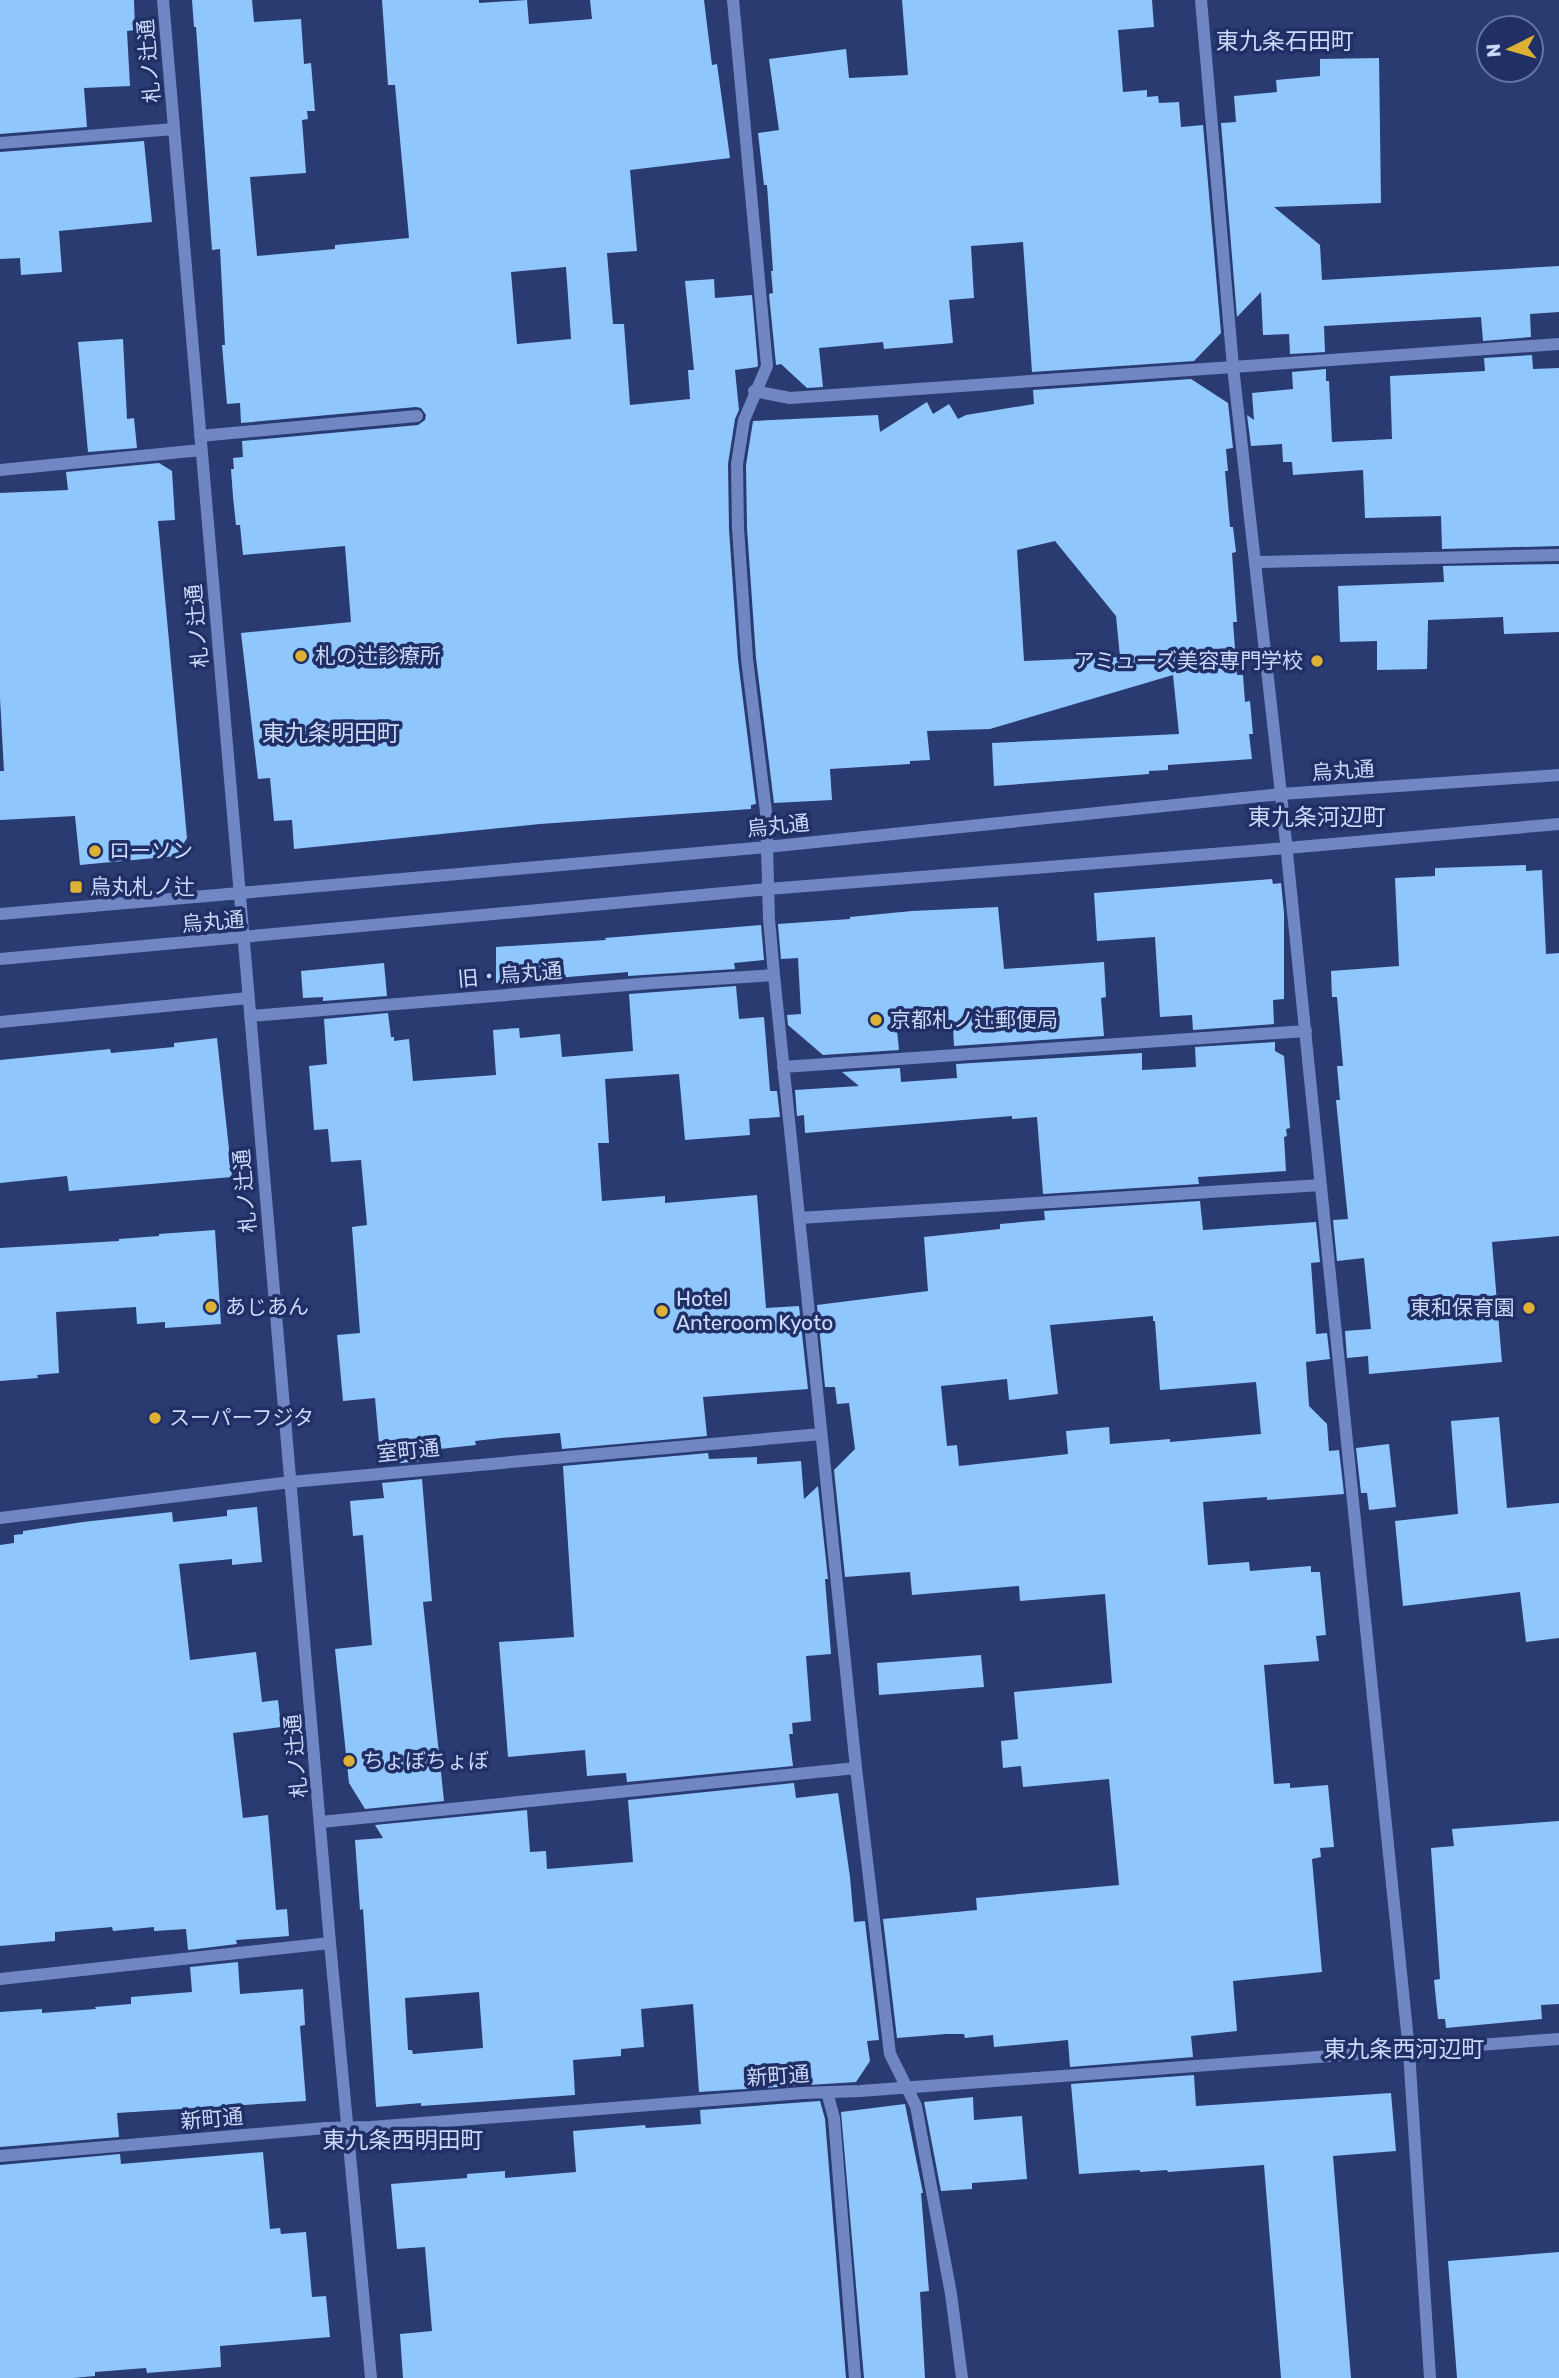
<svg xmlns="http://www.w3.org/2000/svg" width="1559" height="2378" viewBox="0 0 1559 2378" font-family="Rubik,'Noto Sans JP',sans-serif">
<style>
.building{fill:#8fc7fd;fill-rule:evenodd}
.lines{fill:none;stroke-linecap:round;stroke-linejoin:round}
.minor{stroke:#7187c4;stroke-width:12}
.poi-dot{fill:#ddb133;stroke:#203066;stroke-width:2.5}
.labels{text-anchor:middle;stroke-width:7;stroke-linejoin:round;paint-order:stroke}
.street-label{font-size:21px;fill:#cbd9fa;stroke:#203066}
.poi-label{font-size:21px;fill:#cbd9fa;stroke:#203066;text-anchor:start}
.neighbourhood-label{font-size:23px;fill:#cbd9fa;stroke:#203066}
</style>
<rect width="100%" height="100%" fill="#2a3b72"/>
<!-- building -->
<path class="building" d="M0,0h134l1,30 -8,1 3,55 -46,2 3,39 -87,7z
M192,0h60l2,22 47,-3 3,45 7,-1 4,48h-8l1,8 -6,1 4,53 -56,4 7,79 78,-7v-4l74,-7 -14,-153h-7l-6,-85h97v3l48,-3 2,24 63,-5 -2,-19h114l8,65 5,-1 13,94 -100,12 7,81 -30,2 6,71h11l6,81 60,-6 -2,-29h6l-9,-89 29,-2 1,19 37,-3 6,70 -1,2 -22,3 4,40 -4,9 -7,45 1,65 9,131 18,144 -5,1v4l-211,15 -246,25 -2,-29 -18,1 -4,-43 -12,1 -17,-146 110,-11 -6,-76 -102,9 -3,-30h-4l-3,-28 -2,-28h3l-1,-11 10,-1 -1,-16 176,-16 7,-5 1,-5 -5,-7 -5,-1 -175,16 -1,-20 -13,1 -5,-59h3l-5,-96 -8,1 -16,-223h-2zM566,267l5,72 -54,5 -6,-72z
M902,0h250l2,27 -36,3 5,62 24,-2v7l11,-1 1,7 20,-1 2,25 22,-2 18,208 -27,28 -162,11 -9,-130 -52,4 3,52 -25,2 4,43 -69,6 -1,-7 -64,6 4,39 -16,1 -26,-24 -5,1 -7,-71 4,-1 -2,-22h2l-6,-86h-3l-6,-52 21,-3 -10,-71 77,-10 3,29 59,-3z
M1379,58l2,145 -107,4 46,38 2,35 237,-14v46l-29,2 1,23 -48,4 -2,-24 -157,9 1,26 -35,2 -1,-20 -26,1 -2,-43 -24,25 -16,-194 15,-1 -2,-26 43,-4 -1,-12 44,-4v-17z
M144,141l8,81 -93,9 3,41 -41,3 -1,-17 -20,1v-107z
M123,339l4,80 7,-1 3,30 -49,4 -10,-110z
M1532,355l1,14 26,-1v178l-117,3 -1,-33 -76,2 -2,-48 -70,5 -1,-13h-9l-1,-18 -31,2 -4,-31 7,5 -2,-27 41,-4 -1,-17 34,-3v12h3l3,61 60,-3 -2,-63 95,-5 -1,-13z
M1191,379l37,24 5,45 -7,1 2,22h-3l5,56h3l3,25 -4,1 5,69h-4l4,53h6l2,27 5,-1 3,33h-4l3,25 -84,6v5l-19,1v3l-155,12 -2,-43 187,-9 -6,-59 -183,54 -63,2 3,29 -20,1v3l-80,5 2,31 -58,3 -18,-145 -9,-130 -1,-63 7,-44 125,-6 2,17 47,-30 6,12 16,-10 9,15 8,-4 68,-11 -1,-14zM1055,541l61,75 4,41 -96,4 -7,-111z
M159,463l13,8 3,49 -17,1 29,317 -11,18 -96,9 -5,-49 -75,4v-49h4l-4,-73v-205l68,-3 -2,-18z
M1559,564v68l-55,2 -1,-17 -75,3 -1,49 -50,1v-29l-37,1 -2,-56 106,-4 -1,-16z
M1526,865v6l16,-1 4,84 13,-1v283l-67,6 10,120 -133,12 -1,-18 -21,2 -2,-27 26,-2 -7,-71 -27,3 -4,-41 15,-1 -12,-119h4l-3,-34h6l-6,-69h-5l-1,-26 68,-5 -4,-88 40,-2v-8z
M1272,879l1,5 8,-1 3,30v86l-11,1 1,24 -81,6 -1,-15 -32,2 -5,-80 -58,4 -3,-48z
M998,907l6,62 100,-7 2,35 -5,1 3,38 -150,10 -1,-21 -56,5 2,20 -76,5 -35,-30 -1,-10 14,-1 -3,-56 -17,1 -3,-35 72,-5v-2l62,-6z
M761,925l3,35 -30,3 1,6 -107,7v-4l-132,11v-36l110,-7 -1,-2z
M384,963l3,33 -64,5v-4l-20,1 -2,-27z
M736,986l3,33 25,-2 6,74h7l3,26 -31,2 1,16 -65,5 -6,-66 -74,5 4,64h-11l4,58 63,-5v7l92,-8 9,113 33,-2 9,83 -105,8 4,39 -145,13 -2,-16 -59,5 -26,3 1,4 -55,6v10l-40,4 -6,-67 -32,3 -6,-66 23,-2 -8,-106 15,-2 -6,-65 -30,2 -3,-33 -14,1 -5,-64 18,-2 -3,-45 64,-6 3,24h3v4l15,-2 4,42 83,-6 -3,-45 26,-2 1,10 40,-4 2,23 71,-6 -4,-57z
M217,1038l15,139 -163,14 -2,-15 -67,7v-123l110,-11 1,4 63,-6v-4z
M1275,1042v9l9,5 6,72 -4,1 1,7 -3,1 2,34 -88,6 1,7 -156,10 -6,-77 -25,2v-3l-207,17 -1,-18 -7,1 -2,-26 64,-4 -17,-14 58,-4 1,14 56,-4 -1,-14 186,-11v17l54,-3 -1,-20z
M1200,1201l3,29 113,-8 4,40 -9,1 5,71 11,-1 3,26 -24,3 3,44 18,18 2,27 10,-1 5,44 -77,6v-3l-64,5 5,63 41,-3 1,9 61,-5v6h9l6,63 -10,1 3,25 -55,4 10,119 16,-1v5l38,-3 6,62 -14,1 1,9 -9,2 10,113 -89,9 4,50 -46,5 2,21 -123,10 -2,-27 -74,7 -1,-12 -28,3 -1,-4h-18l-49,4 -14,-119 94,-9 -1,-12 143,-13 -10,-106 -86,8 -2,-21 -18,2 -2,-27 17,-2 -4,-47 98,-9 -7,-89 -85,7 -1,-15 -107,9 -2,-23 -65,5 -11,-107 21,-21 -6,-46 -12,1 -2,-17h-10l-8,-82 111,-14 -4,-54 76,-8v-5l45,-4 -1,-9zM1153,1316v5h2l5,69 96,-8 5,52 -91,8v-3l-60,5 -1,-17 -43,4 2,23 -109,12 -2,-21 -10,1 -6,-60 66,-7 2,21 49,-6 -8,-69z
M215,1230l6,94 -56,4v-6l-28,2 -1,-17 -80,5 3,61 -22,2 1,3 -38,3v-133l119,-7v-2l40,-3v-2z
M1499,1417l8,91 52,-5v135l-33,4 -6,-50 -117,14 -8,-85 63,-7 -7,-93z
M1389,1444l7,63 -27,3 -2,-17h-6l-5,-45z
M708,1453l1,6 48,-2v7l44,-3 3,38 14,-13 10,93h-3l6,75 -25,2 5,65 -19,2 1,11h-4l4,32 -166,16 -1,-9 -39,3 -2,-26 -77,7 -9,-115 75,-5 -11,-171z
M422,1479l10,122 -9,1 21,199 -79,8 -16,-26 -14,-134 37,-4 -9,-110 -10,1 -3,-35 34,-3 -2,-15z
M257,1507l5,55 -30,3v-6l-53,5 11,96 66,-8 6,50 16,-2 3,27 -48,6 10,85 25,-3 8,95 11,-1 2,27 -53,4 1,4 -49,6 -2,-21 -32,2v-4l-41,4 -1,-4 -57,5v9l-55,5v-401l14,-2v-8l9,-1v-3l60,-9 89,-10 1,10 54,-6v-6z
M981,1655l3,32 -105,8 -2,-32z
M794,1783l2,15 42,-5 12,84 4,45 11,-1 14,119 -12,1 3,20 -14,21 -157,10 -6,-88 -52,5 3,38 -23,2v7l-48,4 2,35 -154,11v-3l-45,4 -13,-198 -3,1 -5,-70 28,-2 -8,-13 152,-15 3,42 16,-1 1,18 86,-7 -5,-62zM479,1992l4,56 -70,6 -1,-4h-4l-3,-52z
M1559,1821v183l-18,1 1,14 -96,9 -1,-9h-7l-4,-39 6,-1 -9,-131 23,-2 -2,-17z
M238,1962l2,32 63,-5 2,36 -5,1 6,75 -189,12 2,24 -119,10v-135l42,-3v4l54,-4 -1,-2 36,-3v-7l61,-5 -2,-25z
M1194,2075l2,31 195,-13 5,58 -63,5 18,222h-70l-17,-213 -96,7 -1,-2 -27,2v-2l-61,4 -8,-90z
M973,2097l1,23 48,-4 5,63 -55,4v6l-31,2 -17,-89z
M820,2101l5,18 21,259h-443l-3,-44 32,-3 -7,-84 -28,2 -6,-65 76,-6v-4l38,-3v7l71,-6 -3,-41 72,-6 1,3 55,-4 -1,-14z
M905,2104l18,89h-2l8,98 -9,1 5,86h-61l-23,-266z
M263,2152l7,77 10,-1 1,6 25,-2 6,65 14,-1 4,41 -110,9 1,21 -74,6 -1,-5 -51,4v4l-22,2h-73v-213l120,-11 1,10z
M1559,2252v126h-102l-9,-117z"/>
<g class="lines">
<!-- minor -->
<path class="minor" d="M163,0l167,1943 41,435
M733,0l34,366 -23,54 -7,44 1,64 9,131 19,153 3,107 5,56 82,793 34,286 26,52 35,188 11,84
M1201,0l32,367 48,427 128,1257 21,327
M0,143l174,-14
M754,391l36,7 769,-54
M200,436l217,-20
M0,470l201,-20
M1256,562l303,-7
M0,914l767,-67 514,-53 278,-19
M0,959l768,-70 519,-41 272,-24
M250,1016l402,-33 122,-8
M0,1022l248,-24
M783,1067l523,-36
M799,1218l522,-33
M0,1518l291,-36 530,-48
M321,1822l535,-54
M0,1979l330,-36
M827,2092l7,26 21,260
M0,2156l326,-28 45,-1 431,-34 58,-2 699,-52"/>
</g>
<!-- markers -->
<g class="poi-dot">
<circle cx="301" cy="656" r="7"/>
<circle cx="1317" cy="661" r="7"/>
<circle cx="95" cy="851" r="7"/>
<rect x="69" y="880" width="14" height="14" rx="3.5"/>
<circle cx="876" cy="1020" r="7"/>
<circle cx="211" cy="1307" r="7"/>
<circle cx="1529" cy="1308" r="7"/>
<circle cx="662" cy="1311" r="7"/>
<circle cx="155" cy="1418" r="7"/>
<circle cx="349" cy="1761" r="7"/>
</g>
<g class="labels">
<!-- street labels -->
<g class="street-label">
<text transform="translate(149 61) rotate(-95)" y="7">札ノ辻通</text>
<text transform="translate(197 626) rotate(-95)" y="7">札ノ辻通</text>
<text transform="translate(1343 771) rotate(-4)" y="7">烏丸通</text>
<text transform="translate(778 826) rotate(-6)" y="7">烏丸通</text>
<text transform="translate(213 922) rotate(-5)" y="7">烏丸通</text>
<text transform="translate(510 975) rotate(-5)" y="7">旧・烏丸通</text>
<text transform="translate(245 1191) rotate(-95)" y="7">札ノ辻通</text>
<text transform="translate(408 1451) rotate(-6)" y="7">室町通</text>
<text transform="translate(296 1756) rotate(-95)" y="7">札ノ辻通</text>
<text transform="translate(778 2076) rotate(-4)" y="7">新町通</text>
<text transform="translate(212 2119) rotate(-5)" y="7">新町通</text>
</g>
<!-- poi labels -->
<g class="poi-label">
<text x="315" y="663">札の辻診療所</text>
<text x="1303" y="668" text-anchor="end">アミューズ美容専門学校</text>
<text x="109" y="858">ローソン</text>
<text x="90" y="894">烏丸札ノ辻</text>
<text x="890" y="1027">京都札ノ辻郵便局</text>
<text x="676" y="1306">Hotel<tspan x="676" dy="24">Anteroom Kyoto</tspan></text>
<text x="225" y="1314">あじあん</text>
<text x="1515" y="1315" text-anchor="end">東和保育園</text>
<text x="169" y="1425">スーパーフジタ</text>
<text x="363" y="1768">ちょぼちょぼ</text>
</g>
<!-- neighbourhood labels -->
<g class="neighbourhood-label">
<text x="1285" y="49">東九条石田町</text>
<text x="331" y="741">東九条明田町</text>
<text x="1317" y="825">東九条河辺町</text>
<text x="1404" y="2057">東九条西河辺町</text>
<text x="403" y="2148">東九条西明田町</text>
</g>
</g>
<!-- north arrow -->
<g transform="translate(1510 49) rotate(265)"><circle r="33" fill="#203066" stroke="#6474a1" stroke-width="2"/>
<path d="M0-5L12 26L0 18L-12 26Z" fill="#ddb133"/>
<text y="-10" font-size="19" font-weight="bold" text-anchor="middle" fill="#cbd9fa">N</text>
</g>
</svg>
